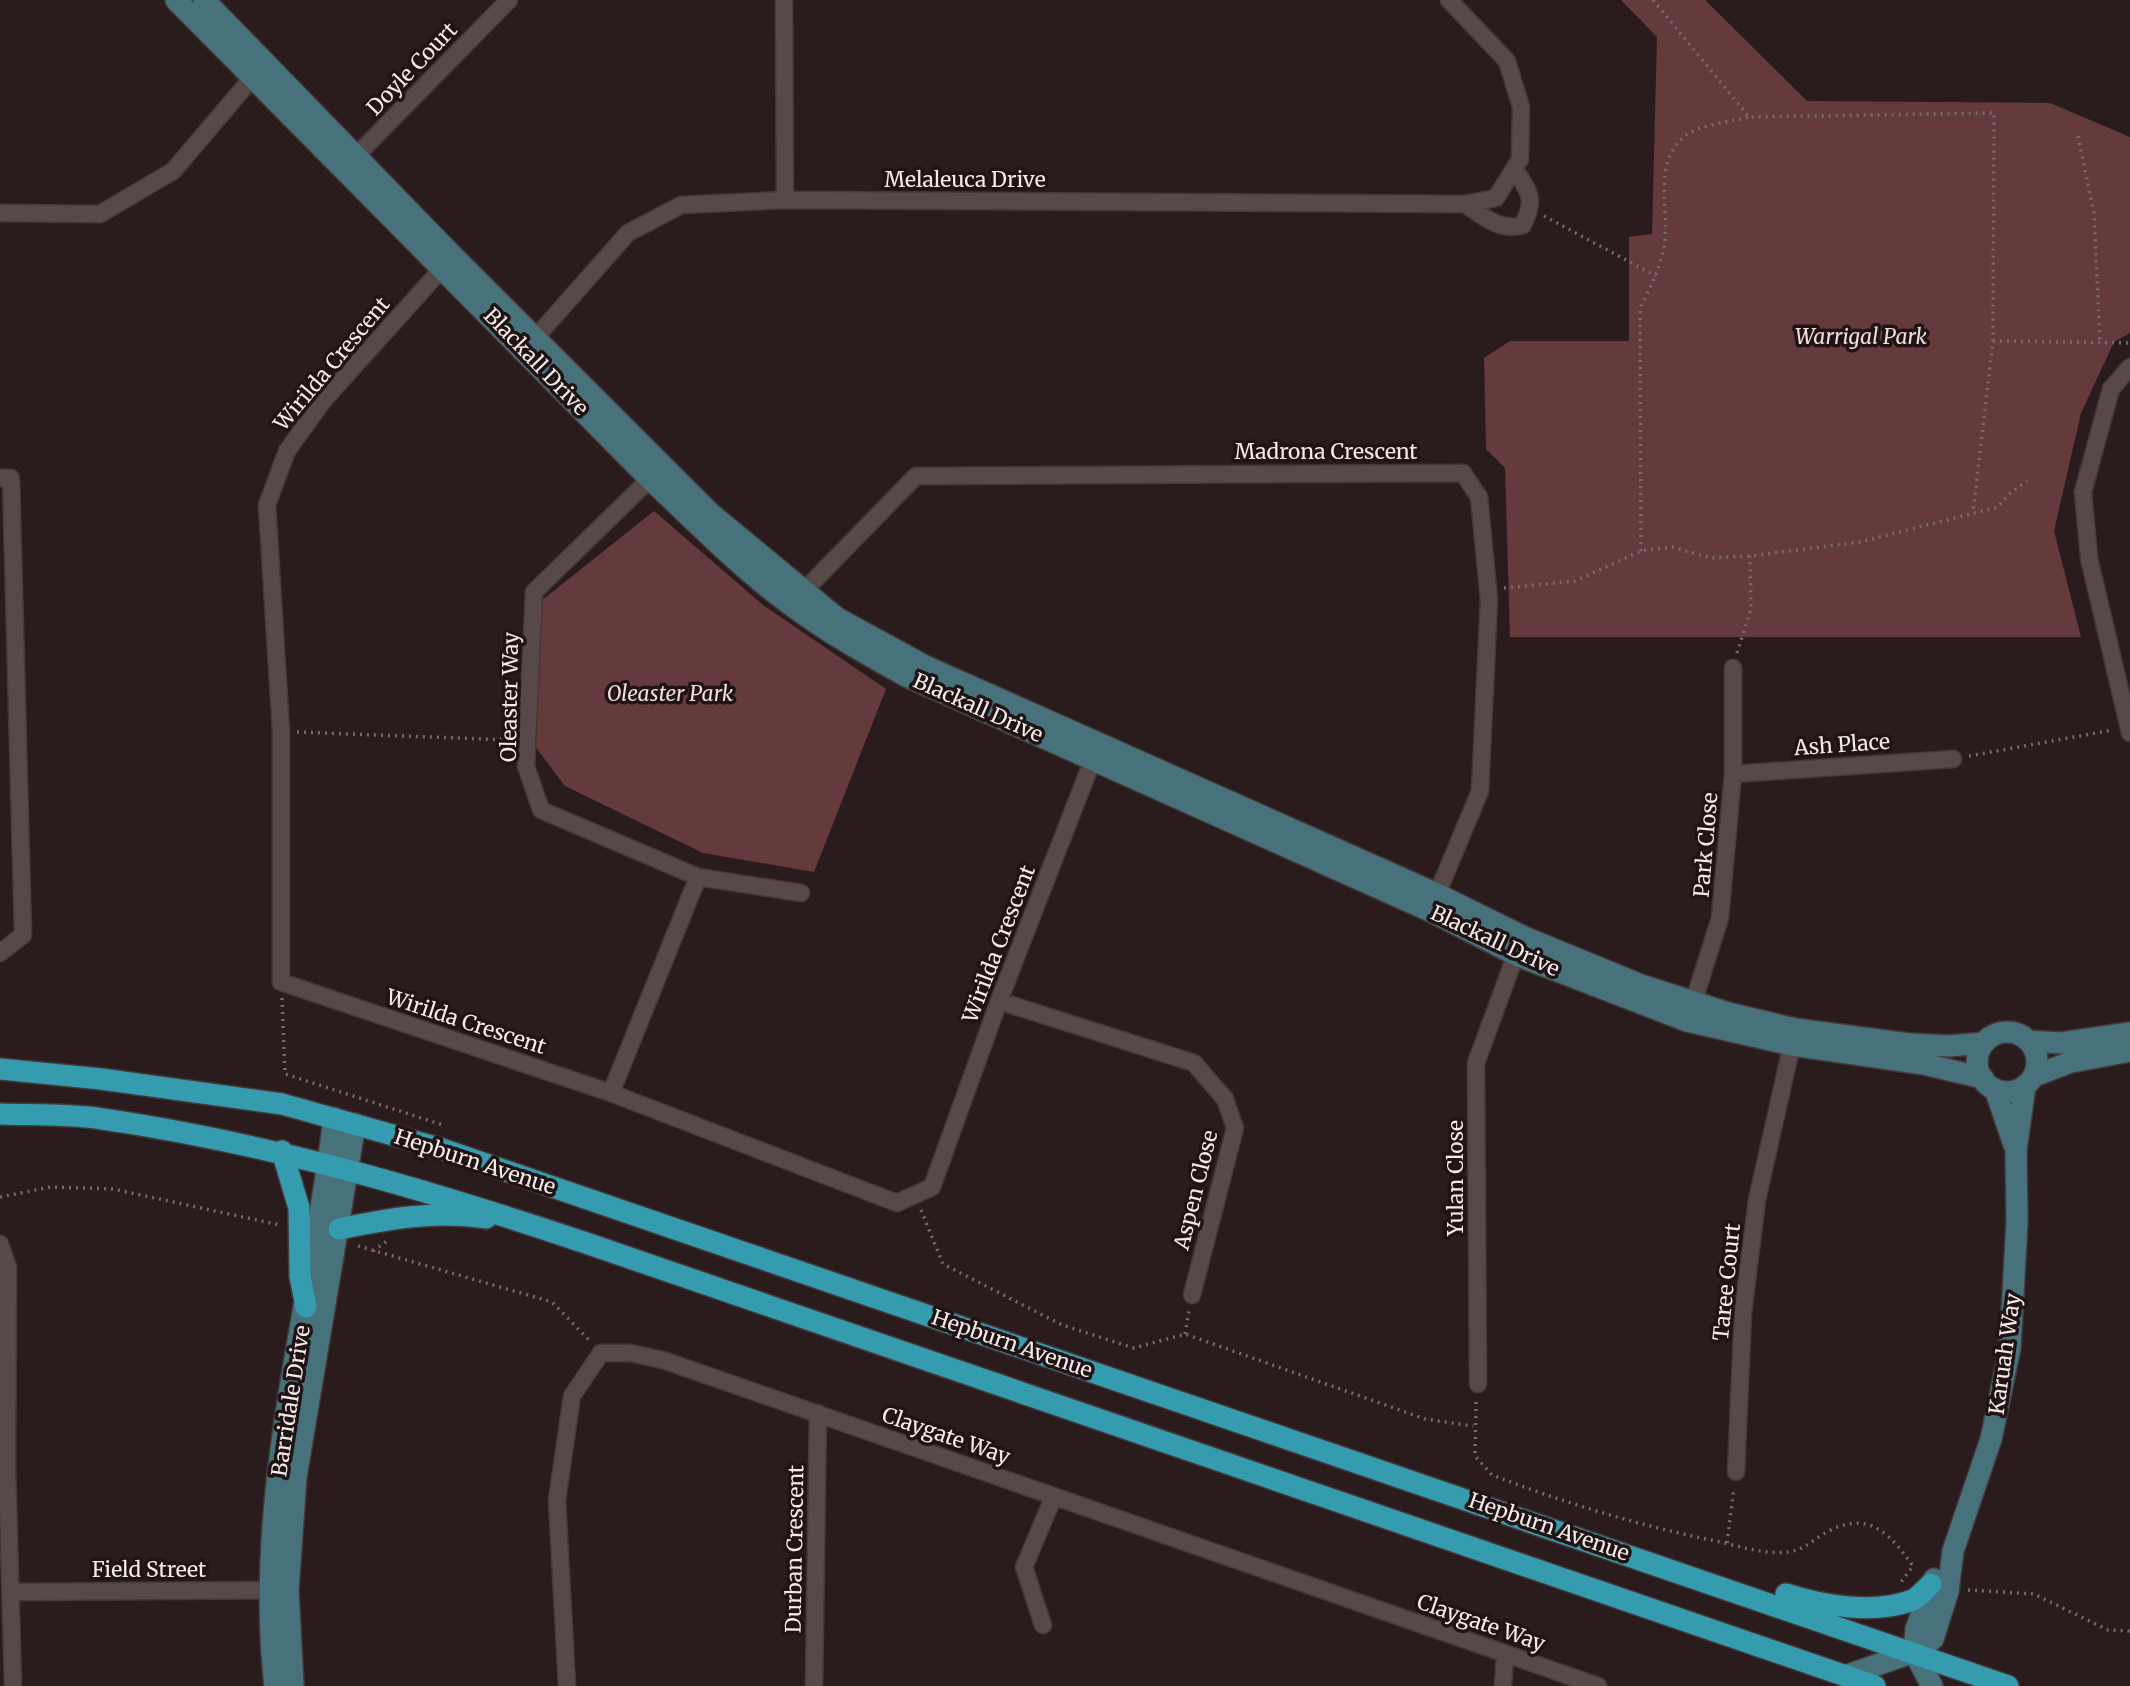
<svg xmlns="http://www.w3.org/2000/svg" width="2130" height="1686" viewBox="0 0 2130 1686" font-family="Merriweather,serif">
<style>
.green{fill:#653a3c}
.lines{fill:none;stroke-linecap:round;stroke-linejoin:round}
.street-casing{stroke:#443939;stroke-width:19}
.secondary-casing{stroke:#443939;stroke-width:24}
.primary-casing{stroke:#443939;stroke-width:24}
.path{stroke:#76696a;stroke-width:3.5;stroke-dasharray:2 5;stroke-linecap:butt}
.street{stroke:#584949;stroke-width:16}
.secondary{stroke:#47727c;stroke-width:21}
.primary{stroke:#359cb0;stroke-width:21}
.labels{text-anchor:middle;stroke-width:7;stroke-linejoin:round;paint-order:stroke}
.street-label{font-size:21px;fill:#f5ebeb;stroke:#201314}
.park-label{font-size:21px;font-style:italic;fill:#f3dcdd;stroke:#201314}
</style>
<rect width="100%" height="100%" fill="#2a1c1d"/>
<!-- green -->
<path class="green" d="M1621,0h84l102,101 243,2 80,34v196l-16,9 -33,71 -27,118 27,106h-571l-5,-169 -19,-19 -2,-91 26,-17h119v-104l23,-3 5,-197z
M654,511l109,94 123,84 -72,183 -111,-19 -138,-67 -31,-41 7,-144z"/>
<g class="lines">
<defs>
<path id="street" d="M784,0l1,200
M349,163l160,-163
M1465,204c18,12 35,28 58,21 12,-26 8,-30 -7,-54
M0,213l100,1 73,-43 85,-100
M448,262l-125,139 -36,50 -20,54 14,226v251l330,111 286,110 35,-16 67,-186 98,-252
M528,346l100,-113 53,-28 104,-5 680,4 31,-6 24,-39 1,-52 -14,-46 -58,-61
M2130,367l-19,22 -28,103 6,66 41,175
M656,473l-122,119 -8,174 15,44 157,67 103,16
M0,478h11l12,457 -23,18
M797,598l119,-122 547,-3 16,24 10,102 -9,192 -47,113
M1733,774l220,-15
M999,1001l195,62 31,36 10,29 -43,167
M1691,1010l29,-92 13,-144v-106
M611,1093l87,-216
M0,1244l8,23 -1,200 6,219
M1478,1384l-2,-321 43,-117
M1736,1472l7,-160 14,-112 37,-165
M11,1592l270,-2
M1043,1625l-19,-58 30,-71
M567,1686l-10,-186 15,-104 29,-43h29l33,7 935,326
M814,1686l4,-273
M1503,1686l2,-32"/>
<path id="secondary" d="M176,0l474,479c46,43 90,89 141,126 36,27 75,49 115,71l524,235 86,44 171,66 105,24 132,19 59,14
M204,0l249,256 257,257 127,105 88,48 512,228 87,43 117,48 87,28 67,16 114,15 40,2 35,-3
M1977 1062a30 30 0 1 1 60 0a30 30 0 1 1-60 0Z
M2029,1041l32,2 69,-10
M2034,1076l37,-14 59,-11
M1995,1089l19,56
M1845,1676l69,-24 19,-13 15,-48 5,-40 38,-112 19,-91 7,-126 -1,-72 9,-64
M275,1686c-22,-189 37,-381 59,-568
M293,1686l-5,-96 8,-113 59,-353
M1932,1686l-18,-34 2,-23 18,-50"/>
<path id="primary" d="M0,1069l101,10 181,25 157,44 1569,538
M0,1114c32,1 65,0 96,4 173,25 326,70 490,125l1289,443
M282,1151l17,57 1,68 6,31
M339,1229c48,-10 97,-19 147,-11
M1786,1594c36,12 88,20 124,7 8,-2 15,-12 21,-17"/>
</defs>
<!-- street casing -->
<use href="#street" class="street-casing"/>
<!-- secondary casing -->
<use href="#secondary" class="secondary-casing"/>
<!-- primary casing -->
<use href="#primary" class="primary-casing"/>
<!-- path -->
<path class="path" d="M1653,0l96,117 245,-4 -1,228 -20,172
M2078,136l16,77 6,131
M1544,216l112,60
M1993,341l137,2
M1641,551l-1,-243c10,-20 20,-39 24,-61 7,-38 -14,-83 22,-112 11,-9 47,-14 63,-18
M1504,588l71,-7 66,-30 31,-4 39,11 39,-2 110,-14 138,-35 11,-13 18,-13
M1737,653l14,-44 -1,-53
M297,732l213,8
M1969,756l144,-26
M282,998l3,76 158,51 -1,3
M0,1197l51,-10 62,2 167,36
M921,1210l22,54 119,61 72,23 51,-14 240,85 48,7
M358,1246l194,56 37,38
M373,1251l14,-10
M1185,1334l4,-23
M1476,1402l-1,54 17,19c70,27 145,50 219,65 19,4 38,10 57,12 36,3 36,-8 63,-22 40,-20 61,7 82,36l-12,16
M1727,1543l7,-55
M1968,1590l66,4 74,36 22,1"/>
<!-- street -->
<use href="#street" class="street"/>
<!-- secondary -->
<use href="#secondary" class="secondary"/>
<!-- primary -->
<use href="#primary" class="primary"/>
</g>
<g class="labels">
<!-- street labels -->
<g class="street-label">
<text transform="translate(412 69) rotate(-46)" y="7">Doyle Court</text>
<text x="965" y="187">Melaleuca Drive</text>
<text transform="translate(536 362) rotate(46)" y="7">Blackall Drive</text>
<text transform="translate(332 364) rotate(-50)" y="7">Wirilda Crescent</text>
<text x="1326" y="459">Madrona Crescent</text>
<text transform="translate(510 697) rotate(-89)" y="7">Oleaster Way</text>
<text transform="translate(978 708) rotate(24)" y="7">Blackall Drive</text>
<text transform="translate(1842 745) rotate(-4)" y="7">Ash Place</text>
<text transform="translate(1706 845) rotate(-85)" y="7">Park Close</text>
<text transform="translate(1495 941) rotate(25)" y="7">Blackall Drive</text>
<text transform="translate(999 944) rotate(-69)" y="7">Wirilda Crescent</text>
<text transform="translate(466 1022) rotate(18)" y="7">Wirilda Crescent</text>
<text transform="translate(475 1162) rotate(18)" y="7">Hepburn Avenue</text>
<text transform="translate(1456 1178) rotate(-90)" y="7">Yulan Close</text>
<text transform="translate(1196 1190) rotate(-76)" y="7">Aspen Close</text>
<text transform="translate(1727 1282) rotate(-84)" y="7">Taree Court</text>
<text transform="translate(1012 1344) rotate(19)" y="7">Hepburn Avenue</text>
<text transform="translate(2005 1354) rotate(-82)" y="7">Karuah Way</text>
<text transform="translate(291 1401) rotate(-81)" y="7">Barridale Drive</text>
<text transform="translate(946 1436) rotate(19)" y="7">Claygate Way</text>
<text transform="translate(1549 1527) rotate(19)" y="7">Hepburn Avenue</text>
<text transform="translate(795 1549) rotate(-89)" y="7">Durban Crescent</text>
<text x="149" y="1577">Field Street</text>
<text transform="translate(1481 1623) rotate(19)" y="7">Claygate Way</text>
</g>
<!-- park labels -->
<g class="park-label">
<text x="1861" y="344">Warrigal Park</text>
<text x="670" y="701">Oleaster Park</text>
</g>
</g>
</svg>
